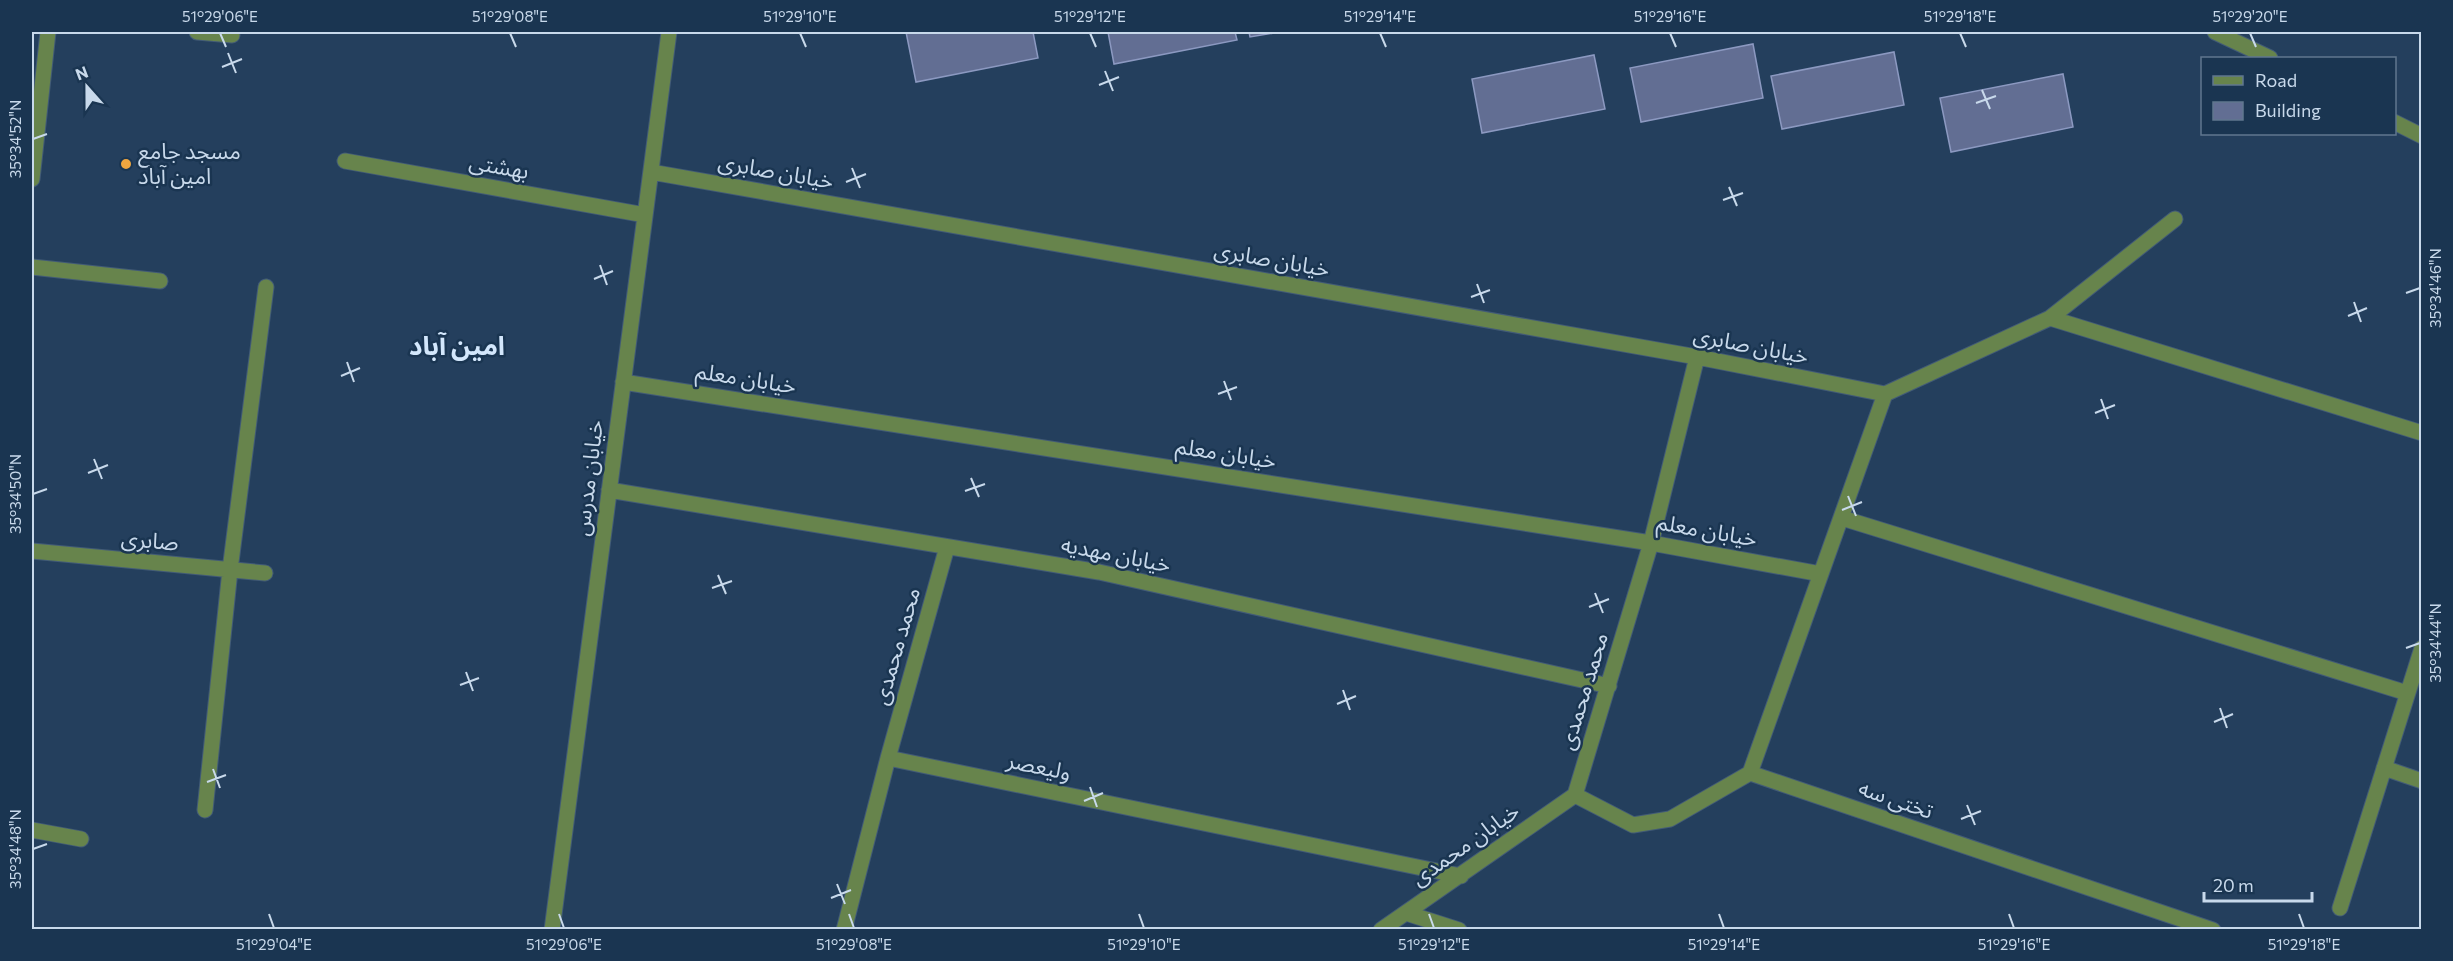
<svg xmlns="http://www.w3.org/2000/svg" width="2453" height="961" viewBox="0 0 2453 961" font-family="Commissioner,'Noto Sans Arabic',sans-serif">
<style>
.building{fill:#626e93;stroke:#8c99c1;stroke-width:1.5}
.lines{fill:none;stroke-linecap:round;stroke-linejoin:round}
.minor-casing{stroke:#425b77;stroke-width:17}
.minor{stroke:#67844c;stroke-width:15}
.ticks{fill:none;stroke:#c8d9eb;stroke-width:2}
.poi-dot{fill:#f0a63f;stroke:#1a3551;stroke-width:2}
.labels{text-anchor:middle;stroke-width:5;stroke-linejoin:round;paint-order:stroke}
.poi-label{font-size:22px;fill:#c8d9eb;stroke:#1a3551;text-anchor:start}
.street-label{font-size:22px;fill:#c8d9eb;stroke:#1a3551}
.quarter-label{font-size:26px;font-weight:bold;fill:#d3e7fc;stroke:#1a3551}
.neatline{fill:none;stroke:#c8d9eb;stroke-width:2}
.ticks-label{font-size:15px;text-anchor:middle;fill:#c8d9eb}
</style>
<rect width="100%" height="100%" fill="#243f5d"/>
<!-- building -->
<path class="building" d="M906,32h127l5,26 -122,24z
M1108,32h127l2,8 -123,24z
M1249,32h31l-30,5z
M1753,44l10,54 -122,24 -11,-54z
M1894,52l10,53 -122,24 -11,-53z
M1594,55l11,54 -123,24 -10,-54z
M2063,74l10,53 -122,25 -11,-54z"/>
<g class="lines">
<defs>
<path id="minor" d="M197,32l35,3
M2215,32l55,26
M2394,122l28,14
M345,161l300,54
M651,172l1046,185 188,37
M32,179l16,-147
M32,267l128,14
M2050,318l372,115
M623,382l1028,161 170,31
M609,490l490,82 510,114
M1842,518l565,175
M32,551l233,22
M888,758l59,-211
M2384,768l38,13
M1750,773l135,-379 165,-76 125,-99
M1575,795l58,30 37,-6 80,-46 463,157
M1575,795l76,-252 46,-186
M205,810l25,-240 36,-283
M32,830l49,9
M2340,908l82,-260
M1406,913l53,17
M552,930l117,-898
M844,930l44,-172 573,118
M1381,930l194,-135"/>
</defs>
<!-- minor casing -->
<use href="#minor" class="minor-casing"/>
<!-- minor -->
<use href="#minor" class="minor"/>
</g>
<!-- ticks -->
<path class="ticks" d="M220,33l6,14M510,33l6,14M800,33l6,14M1090,33l6,14M1380,33l6,14M1670,33l6,14M1960,33l6,14M2250,33l6,14M228,53l8,20M222,67l20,-8M1105,71l8,20M1099,85l20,-8M1982,90l8,19M1976,103l20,-7M33,139l14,-5M852,168l8,20M846,182l20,-8M1729,187l8,19M1723,200l20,-7M600,265l7,20M594,279l19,-8M1477,284l7,19M2406,293l14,-5M1471,297l19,-7M2354,302l7,20M2348,316l19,-8M347,362l7,20M341,376l19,-8M1224,381l7,19M1218,394l19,-7M2101,399l7,20M2095,413l20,-8M94,459l8,20M88,473l20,-8M971,478l8,19M965,491l20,-7M33,494l14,-5M1848,496l8,20M1842,510l20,-8M718,575l8,19M712,588l20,-7M1595,593l8,20M1589,607l20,-8M2406,648l14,-5M466,672l7,19M460,685l19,-7M1343,690l7,20M1337,704l19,-8M2220,708l7,20M2214,722l19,-8M213,769l7,19M207,782l19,-7M1090,787l7,20M1084,801l19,-8M1967,805l8,20M1961,819l20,-8M33,849l14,-5M837,884l8,20M831,898l20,-8M269,914l5,14M559,914l5,14M849,914l5,14M1139,914l5,14M1429,914l5,14M1719,914l5,14M2009,914l5,14M2299,914l5,14"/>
<!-- markers -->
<circle class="poi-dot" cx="126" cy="164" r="6"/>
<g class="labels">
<!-- poi labels -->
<g class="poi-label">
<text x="138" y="159">مسجد جامع<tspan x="138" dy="25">امین آباد</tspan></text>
</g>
<!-- street labels -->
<g class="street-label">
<text transform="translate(499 166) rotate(10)" y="8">بهشتی</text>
<text transform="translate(776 171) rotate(10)" y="8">خیابان صابری</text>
<text transform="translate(1272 259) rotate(10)" y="8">خیابان صابری</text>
<text transform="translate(1751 345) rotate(11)" y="8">خیابان صابری</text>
<text transform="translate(746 378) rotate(9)" y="8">خیابان معلم</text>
<text transform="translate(1226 453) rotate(9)" y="8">خیابان معلم</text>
<text transform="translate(588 478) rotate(-83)" y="8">خیابان مدرس</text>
<text transform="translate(1707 530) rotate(10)" y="8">خیابان معلم</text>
<text transform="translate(150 540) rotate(5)" y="8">صابری</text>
<text transform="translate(1116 554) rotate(11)" y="8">خیابان مهدیه</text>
<text transform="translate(896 646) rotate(-74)" y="8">محمد محمدی</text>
<text transform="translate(1583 691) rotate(-73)" y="8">محمد محمدی</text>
<text transform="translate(1039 766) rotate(12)" y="8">ولیعصر</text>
<text transform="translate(1896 799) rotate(19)" y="8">تختی سه</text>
<text transform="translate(1465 844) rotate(-35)" y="8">خیابان محمدی</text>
</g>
<!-- quarter labels -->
<g class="quarter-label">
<text x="457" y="355">امین آباد</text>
</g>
</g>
<!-- border -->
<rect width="2453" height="961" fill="none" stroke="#1a3551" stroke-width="66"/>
<!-- legend -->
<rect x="2201" y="57" width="195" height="78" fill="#1a3551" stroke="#60778f" stroke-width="1.5"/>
<rect x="2213" y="76" width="30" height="9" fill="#67844c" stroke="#60778f" stroke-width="1.5"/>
<text x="2255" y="87" font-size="18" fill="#c8d9eb">Road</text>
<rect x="2213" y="102" width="30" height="18" fill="#626e93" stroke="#60778f" stroke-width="1.5"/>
<text x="2255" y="117" font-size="18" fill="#c8d9eb">Building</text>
<!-- north arrow -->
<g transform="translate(87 87) rotate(339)" stroke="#1a3551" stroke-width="4.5" paint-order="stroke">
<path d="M0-4.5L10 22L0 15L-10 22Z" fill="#c8d9eb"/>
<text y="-9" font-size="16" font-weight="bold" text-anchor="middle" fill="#c8d9eb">N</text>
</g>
<!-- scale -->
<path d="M2204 892v9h108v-9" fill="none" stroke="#c8d9eb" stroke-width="3"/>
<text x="2213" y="892" font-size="18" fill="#c8d9eb" stroke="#1a3551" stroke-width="4.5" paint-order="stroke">20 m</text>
<rect x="33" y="33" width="2387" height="895" class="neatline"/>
<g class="ticks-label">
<text x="220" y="22">51°29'06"E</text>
<text x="510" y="22">51°29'08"E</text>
<text x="800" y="22">51°29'10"E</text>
<text x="1090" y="22">51°29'12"E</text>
<text x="1380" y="22">51°29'14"E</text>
<text x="1670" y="22">51°29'16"E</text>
<text x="1960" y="22">51°29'18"E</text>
<text x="2250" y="22">51°29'20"E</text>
<text transform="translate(16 139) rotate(-90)" y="5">35°34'52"N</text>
<text transform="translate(2436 288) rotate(-90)" y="5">35°34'46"N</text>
<text transform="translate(16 494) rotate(-90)" y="5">35°34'50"N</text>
<text transform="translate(2436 643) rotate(-90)" y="5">35°34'44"N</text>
<text transform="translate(16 849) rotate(-90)" y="5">35°34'48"N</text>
<text x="274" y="950">51°29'04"E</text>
<text x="564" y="950">51°29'06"E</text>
<text x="854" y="950">51°29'08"E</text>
<text x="1144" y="950">51°29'10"E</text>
<text x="1434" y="950">51°29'12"E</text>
<text x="1724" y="950">51°29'14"E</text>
<text x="2014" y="950">51°29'16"E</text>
<text x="2304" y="950">51°29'18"E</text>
</g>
</svg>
